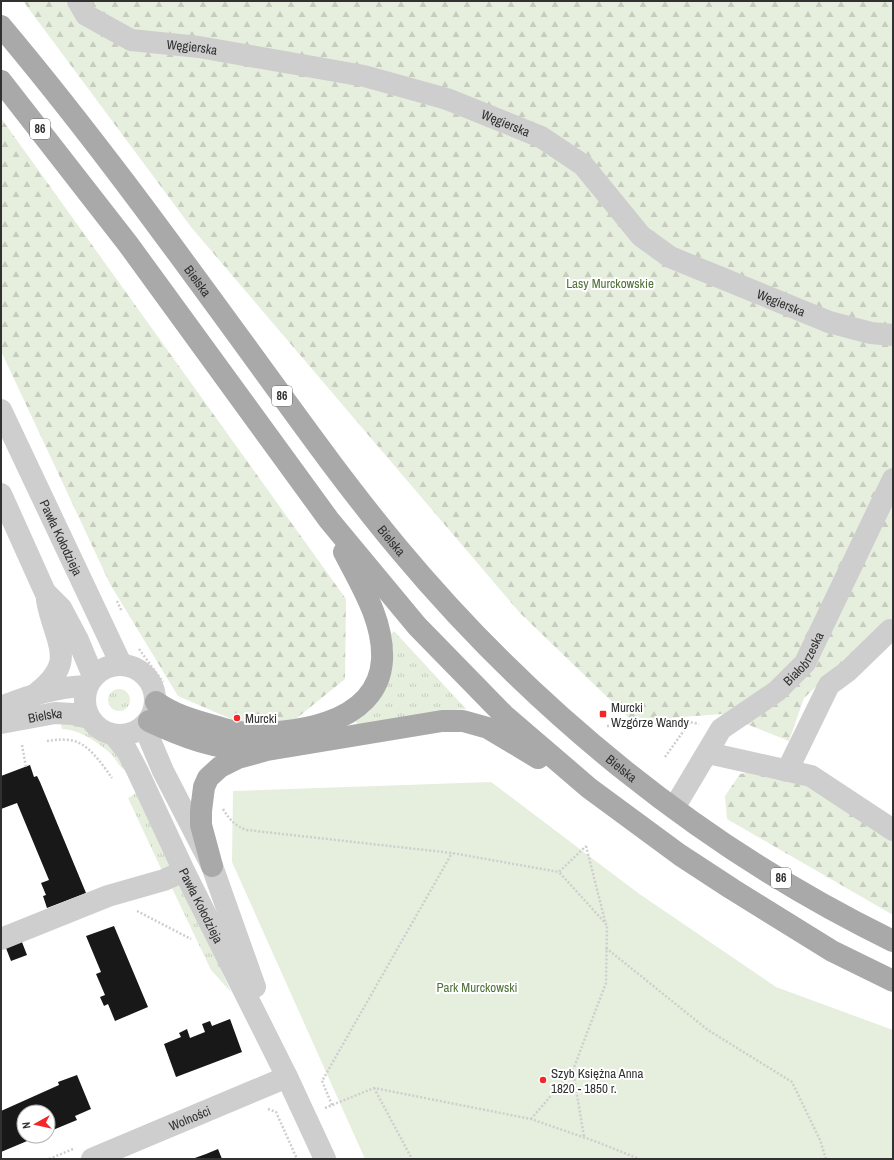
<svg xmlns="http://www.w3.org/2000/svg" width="894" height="1160" viewBox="0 0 894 1160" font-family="'Archivo Narrow',sans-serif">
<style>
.grass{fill:url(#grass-tufts)}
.forest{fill:url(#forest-firs)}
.park{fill:#e6efde}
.building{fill:#181818}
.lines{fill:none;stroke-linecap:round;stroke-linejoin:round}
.path{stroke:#cecece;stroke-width:2.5;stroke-dasharray:2 2;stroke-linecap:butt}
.minor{stroke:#cecece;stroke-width:22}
.major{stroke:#a9a9a9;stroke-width:22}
.poi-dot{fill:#f62528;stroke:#fff;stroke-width:1.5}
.labels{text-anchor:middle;stroke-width:4;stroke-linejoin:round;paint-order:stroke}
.shield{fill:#fff;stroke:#6f6f6f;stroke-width:1}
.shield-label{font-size:12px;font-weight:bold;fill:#313131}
.street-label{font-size:13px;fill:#313131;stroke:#fff}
.park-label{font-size:13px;fill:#507239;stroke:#fff}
.poi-label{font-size:13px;fill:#313131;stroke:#fff;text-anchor:start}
</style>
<defs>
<pattern id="grass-tufts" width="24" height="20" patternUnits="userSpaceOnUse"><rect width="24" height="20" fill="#e6efde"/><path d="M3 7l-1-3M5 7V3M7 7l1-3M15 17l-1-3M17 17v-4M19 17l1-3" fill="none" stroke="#c6cdbf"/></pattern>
<pattern id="forest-firs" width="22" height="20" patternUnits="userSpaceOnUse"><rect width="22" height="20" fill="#e6efde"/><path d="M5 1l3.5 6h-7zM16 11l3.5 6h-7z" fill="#c6cdbf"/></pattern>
</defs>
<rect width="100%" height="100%" fill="#fff"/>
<!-- grass -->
<path class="grass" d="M394,631l72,78 -24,2 -84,16 -3,-8c35,-24 38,-44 36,-85z
M108 700a11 11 0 1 1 22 0a11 11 0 1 1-22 0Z
M60,719l19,5 14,12 25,14 7,20c-6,-3 -8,-9 -12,-14 -12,-12 -34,-27 -51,-27z
M141,790l34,75 -11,10 -36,-77z
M170,884h13l48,108 -20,-22z"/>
<!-- forest -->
<path class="forest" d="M23,1h870v622h-8l-81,75 -15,43 -68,-27 -89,7 -112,-108 -329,-386z
M1,118l345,481 -1,80 -53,43h-54l-60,-26 -68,-112 -109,-233z
M752,772l48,9 36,21 57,39v74l-166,-96 -2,-23 15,-22z"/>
<!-- park -->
<path class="park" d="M491,782l147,111 138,94 117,43v129h-528l-133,-297 1,-71z"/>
<!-- building -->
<path class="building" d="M30,765l4,12 3,-1 3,6 46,111 -39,15 -4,-12 3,-1 -5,-12 8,-3 -32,-77 -16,6v-33z
M114,926l34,81 -33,14 -7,-17 -4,2 -4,-9 5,-2 -9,-21 5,-2 -15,-36z
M20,937l7,18 -16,6 -7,-18z
M230,1019l12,33 -66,25 -12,-33 17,-7 -2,-4 8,-4 3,9 15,-6 -3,-8 8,-3 2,5z
M77,1075l14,34 -16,7 2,4 -29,12v-20h-24v24h15l-38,16v-41l58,-26 -1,-3z
M218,1149l4,10h-30l14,-5z"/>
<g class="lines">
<!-- path -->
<path class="path" d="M117,601l5,11
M139,649l24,33
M607,726l83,-4 9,2
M47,741c7,-1 14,-2 22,-1 18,1 33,24 43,38
M22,745l4,22
M665,757l25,-35
M223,809c6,10 12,17 24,21l205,23 107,19 27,-26
M586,846l20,79
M137,911l54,28
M606,948l102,82 84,52 28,58 6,19
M573,1071l11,66
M374,1088l38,71
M332,1105l-10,-24 130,-228
M325,1108l49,-20 157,31 66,23 42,17
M268,1109l8,3 21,47
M531,1119l42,-49 33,-87 1,-58 -48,-53
M49,1159l24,-10"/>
<!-- minor -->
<g class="minor">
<path id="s1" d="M78,1l8,14 45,25 68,7 165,29 83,23 94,38 42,28 58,71 29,21 159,65 42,11 22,2"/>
<path id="s2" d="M1,410l120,254"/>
<path d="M1,494l44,98 16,16 17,32 15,36"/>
<circle cx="120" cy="700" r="35"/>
<path d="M38,692c41,-33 16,-50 9,-92"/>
<path d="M1,707c30,-12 54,-20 86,-21"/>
<path id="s3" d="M1,723l54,-10 18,1 16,4"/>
<path d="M144,726l19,45 49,95 43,121"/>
<path id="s4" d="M114,735l13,16 10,19 47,101 103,206 38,82"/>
<path d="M708,753l103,23 82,54"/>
<path d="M787,771l42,-86 19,-14 42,-41 3,1"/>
<path id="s5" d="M674,808l47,-79 56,-38 28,-28 88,-184"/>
<path d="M1,939l107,-43 56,-16 20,-9"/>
<path id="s6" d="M92,1159l195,-82"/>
</g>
<!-- major -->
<g class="major">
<path id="s7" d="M1,26c85,101 163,208 241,315 51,70 101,141 156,207 135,162 305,301 495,393"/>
<path d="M1,81l127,163 201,276 88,106 87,89 85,73 91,67 52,34 100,62 61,30"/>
<path d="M156,702c18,13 37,18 58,24 8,2 16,5 24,6 51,4 140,-6 144,-72 2,-39 -21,-75 -38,-108"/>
<path d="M149,721c34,16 66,28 104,29"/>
<path d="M212,866l-11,-41v-14l3,-24 4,-9 12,-11 18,-9 29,-8 175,-29h21l25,7 50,30"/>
</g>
</g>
<!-- markers -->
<g class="poi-dot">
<rect x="599" y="710" width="8" height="8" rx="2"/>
<circle cx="237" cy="718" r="4"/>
<circle cx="543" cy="1080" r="4"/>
</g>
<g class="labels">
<!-- shield labels -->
<g class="shield">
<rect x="30" y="119" width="20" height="20" rx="3"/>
<rect x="272" y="386" width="20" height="20" rx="3"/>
<rect x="771" y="868" width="20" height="20" rx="3"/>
</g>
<g class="shield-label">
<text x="40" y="133">86</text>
<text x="282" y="400">86</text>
<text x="781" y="882">86</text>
</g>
<!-- street labels -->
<g class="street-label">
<text dy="5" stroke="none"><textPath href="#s1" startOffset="129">Węgierska</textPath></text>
<text dy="5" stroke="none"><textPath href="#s1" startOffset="453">Węgierska</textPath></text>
<text dy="5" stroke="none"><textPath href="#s7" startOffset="322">Bielska</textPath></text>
<text dy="5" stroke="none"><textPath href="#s1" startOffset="789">Węgierska</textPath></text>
<text dy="5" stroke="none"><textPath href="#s2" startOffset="141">Pawła Kołodzieja</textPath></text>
<text dy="5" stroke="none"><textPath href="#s7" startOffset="646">Bielska</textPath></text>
<text dy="5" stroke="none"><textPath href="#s5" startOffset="202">Białobrzeska</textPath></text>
<text dy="5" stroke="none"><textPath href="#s3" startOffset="45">Bielska</textPath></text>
<text dy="5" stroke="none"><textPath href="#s7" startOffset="970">Bielska</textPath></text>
<text dy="5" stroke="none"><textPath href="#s4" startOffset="192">Pawła Kołodzieja</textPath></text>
<text dy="5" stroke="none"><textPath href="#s6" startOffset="106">Wolności</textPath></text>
</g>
<!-- park labels -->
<g class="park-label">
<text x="610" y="288">Lasy Murckowskie</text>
<text x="477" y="992">Park Murckowski</text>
</g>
<!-- poi labels -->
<g class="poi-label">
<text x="611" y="712">Murcki<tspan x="611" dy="15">Wzgórze Wandy</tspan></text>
<text x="245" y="723">Murcki</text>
<text x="551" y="1078">Szyb Księżna Anna<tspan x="551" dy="15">1820 - 1850 r.</tspan></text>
</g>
</g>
<!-- border -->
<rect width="894" height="1160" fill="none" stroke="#313131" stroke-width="4"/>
<!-- north arrow -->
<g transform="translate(36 1124) rotate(262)"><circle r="19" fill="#ffffff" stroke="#adadad"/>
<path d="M0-3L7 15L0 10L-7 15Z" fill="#f62528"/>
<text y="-6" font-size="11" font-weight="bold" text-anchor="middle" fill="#313131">N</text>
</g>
</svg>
